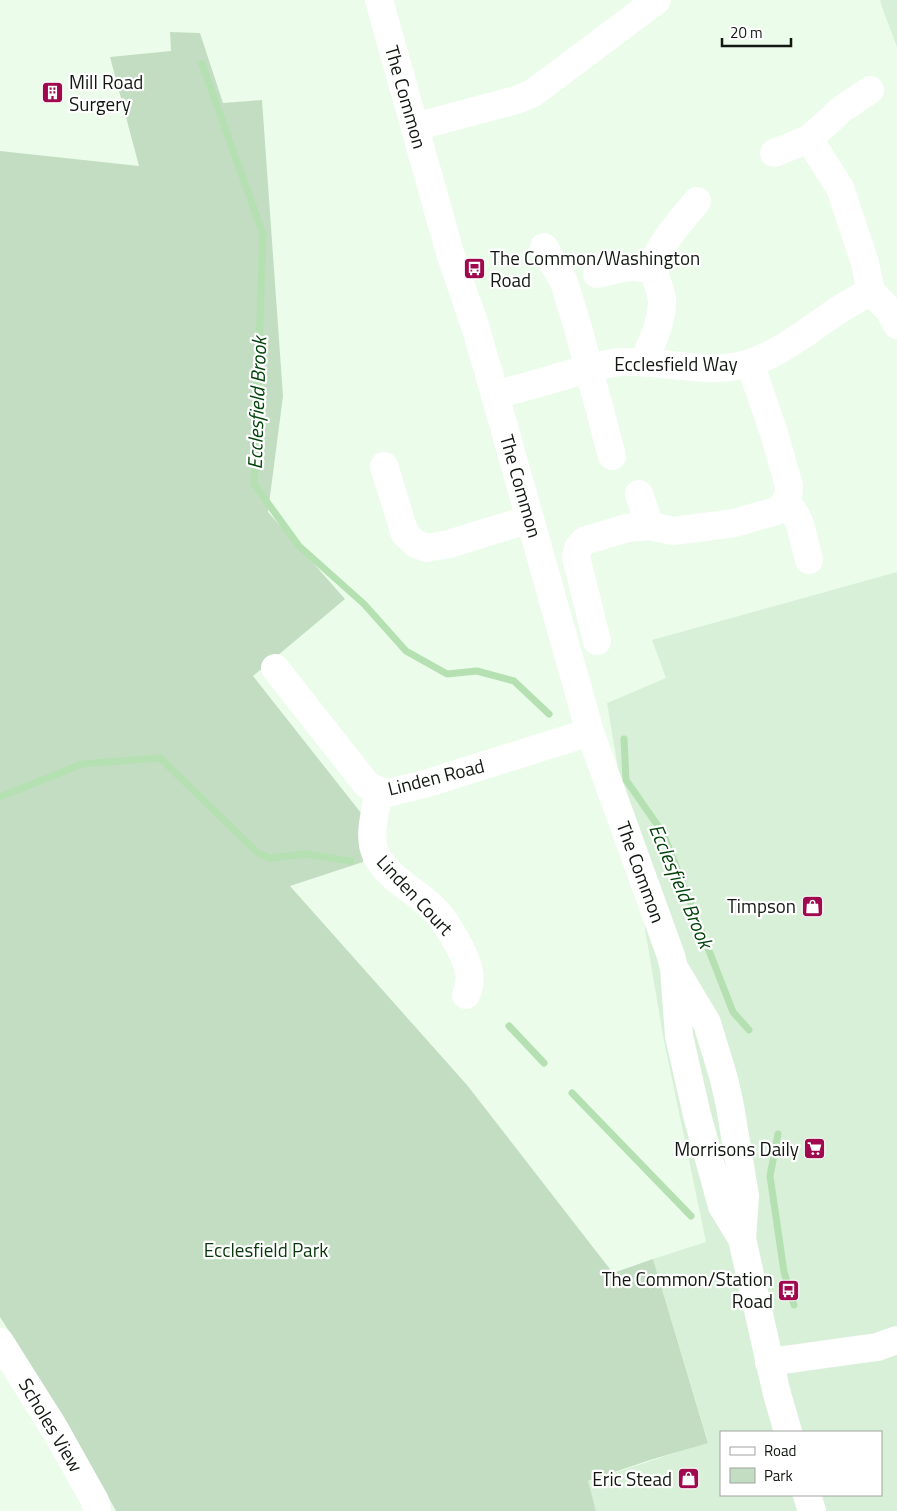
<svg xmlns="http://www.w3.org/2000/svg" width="897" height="1511" viewBox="0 0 897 1511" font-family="'Titillium Web',sans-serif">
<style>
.built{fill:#d9f0d8;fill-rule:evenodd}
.green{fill:#c3ddc2}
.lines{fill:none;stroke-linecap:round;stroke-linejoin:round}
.stream{stroke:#b4e0b2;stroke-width:7}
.minor{stroke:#fff;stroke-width:28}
.major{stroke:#fff;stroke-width:28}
.labels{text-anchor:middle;stroke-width:4.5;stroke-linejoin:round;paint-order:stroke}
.poi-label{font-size:19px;fill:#121811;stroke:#fff;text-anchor:end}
.street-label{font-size:19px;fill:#121811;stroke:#fff}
.park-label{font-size:19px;fill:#09370c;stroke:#fff}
.water-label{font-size:20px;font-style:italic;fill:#014308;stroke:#fff}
</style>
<rect width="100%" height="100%" fill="#ebfdea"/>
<!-- built -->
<path class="built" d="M880,0h17v47l-14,-37z
M897,572v939h-301l-9,-29 121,-40 -55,-183 53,-17 -43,-206 -56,-333 59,-25 -14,-38zM721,1432h160v63h-160z"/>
<!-- green -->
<path class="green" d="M170,32l30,1 23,70 39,-3 21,296 -15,116 77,87 -92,77 108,137 2,49 -73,24 177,199 146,188 40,-14 55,184 -58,17 -62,21 8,30h-480l-52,-94 -64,-100v-1166l139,15 -29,-109 61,-6z"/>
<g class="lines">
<!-- stream -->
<path class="stream" d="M202,64l61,170 -9,250 45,62 65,58 42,47 41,23 30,-3 37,10 35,33
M624,739l2,41 37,53 70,179 16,18
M0,797l82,-33 78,-6 98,95 12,5 36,-4 45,7
M509,1026l35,37
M572,1093l119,123
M778,1134l-8,42 14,96 10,33"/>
<!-- minor -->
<path class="minor" d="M415,127l101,-27 17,-7 124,-93
M809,139l31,49 25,75 6,29 18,18 8,15
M774,153l35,-14 33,-30 28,-19
M544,247l20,35 14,46 34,128
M597,274c23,-5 33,-11 57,-3
M644,362c7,-19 18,-39 18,-60 0,-14 -11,-27 -7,-41 5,-18 30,-45 42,-60
M495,395c26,-7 52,-14 78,-22 15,-4 31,-10 48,-11 42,-2 87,14 129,1 45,-15 78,-52 121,-71
M384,466l21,68 11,10 11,4 22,-4 81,-25
M639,494l11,32
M784,504l10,8 6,12 9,36
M597,641l-21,-84 2,-9 6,-7 43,-13 23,-2 23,5 62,-8 44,-13 9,-11 1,-13 -15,-53 -24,-70
M275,668l92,117 12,6 9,2 40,-10 162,-51
M379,791c-3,19 -11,43 -4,61 10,24 36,36 55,53 14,13 23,29 32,47 7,15 11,27 4,43
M0,1342l57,91 38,68 2,10
M769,1362l108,-15 20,-7"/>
<!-- major -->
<path class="major" d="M379,0l71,253 26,76 19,66 95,337 81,224 3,12 5,68 18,79 25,91 20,33
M676,971l31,52 17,56 6,27 15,90 -3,43 35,155 11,38
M807,1495l5,16"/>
</g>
<!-- icons -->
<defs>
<symbol id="building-square" viewBox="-11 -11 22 22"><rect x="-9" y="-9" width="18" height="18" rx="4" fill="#a0094d" stroke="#fff"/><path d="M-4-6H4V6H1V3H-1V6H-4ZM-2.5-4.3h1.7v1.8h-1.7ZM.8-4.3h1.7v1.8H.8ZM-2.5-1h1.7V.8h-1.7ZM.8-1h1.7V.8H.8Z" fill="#fff"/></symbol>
<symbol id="bus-square" viewBox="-11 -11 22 22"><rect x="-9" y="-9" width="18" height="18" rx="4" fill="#a0094d" stroke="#fff"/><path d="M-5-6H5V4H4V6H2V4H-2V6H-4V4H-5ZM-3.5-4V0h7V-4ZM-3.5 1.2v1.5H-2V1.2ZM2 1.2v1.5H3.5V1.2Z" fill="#fff"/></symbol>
<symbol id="shop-square" viewBox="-11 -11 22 22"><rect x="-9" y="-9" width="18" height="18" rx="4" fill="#a0094d" stroke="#fff"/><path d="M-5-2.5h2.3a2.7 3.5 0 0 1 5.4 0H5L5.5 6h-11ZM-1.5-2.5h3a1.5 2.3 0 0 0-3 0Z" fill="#fff"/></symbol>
<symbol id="supermarket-square" viewBox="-11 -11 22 22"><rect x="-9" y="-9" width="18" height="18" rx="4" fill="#a0094d" stroke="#fff"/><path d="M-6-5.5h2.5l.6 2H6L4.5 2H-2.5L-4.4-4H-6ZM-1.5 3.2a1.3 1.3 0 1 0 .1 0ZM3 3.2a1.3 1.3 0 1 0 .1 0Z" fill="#fff"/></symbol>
</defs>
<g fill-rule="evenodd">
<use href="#building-square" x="40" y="80" width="25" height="25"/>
<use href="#bus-square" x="462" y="256" width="25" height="25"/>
<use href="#shop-square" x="800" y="894" width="25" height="25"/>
<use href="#supermarket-square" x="802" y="1136" width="25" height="25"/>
<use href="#bus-square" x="776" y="1278" width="25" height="25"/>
<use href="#shop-square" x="676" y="1466" width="25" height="25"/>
</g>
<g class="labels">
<!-- poi labels -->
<g class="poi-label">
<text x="69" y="89" text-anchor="start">Mill Road<tspan x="69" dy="22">Surgery</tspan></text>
<text x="490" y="265" text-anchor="start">The Common/Washington<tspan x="490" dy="22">Road</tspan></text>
<text x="796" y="913">Timpson</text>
<text x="799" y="1156">Morrisons Daily</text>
<text x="773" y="1286">The Common/Station<tspan x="773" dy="22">Road</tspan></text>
<text x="672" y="1486">Eric Stead</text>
</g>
<!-- street labels -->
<g class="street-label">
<text transform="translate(406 97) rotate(74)" y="7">The Common</text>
<text x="676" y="371">Ecclesfield Way</text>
<text transform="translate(521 486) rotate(74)" y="7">The Common</text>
<text transform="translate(436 777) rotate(-14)" y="7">Linden Road</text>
<text transform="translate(641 872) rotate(70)" y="7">The Common</text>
<text transform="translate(415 895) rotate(47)" y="7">Linden Court</text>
<text transform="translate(51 1425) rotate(59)" y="7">Scholes View</text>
</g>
<!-- park labels -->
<g class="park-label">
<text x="266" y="1257">Ecclesfield Park</text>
</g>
<!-- water labels -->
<g class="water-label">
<text transform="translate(257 403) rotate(-88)" y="7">Ecclesfield Brook</text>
<text transform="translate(681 886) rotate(67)" y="7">Ecclesfield Brook</text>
</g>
</g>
<!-- legend -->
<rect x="720" y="1431" width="162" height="65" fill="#ffffff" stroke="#a0a3a0"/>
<rect x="730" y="1447" width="25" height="8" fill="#ffffff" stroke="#a0a3a0"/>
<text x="764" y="1456" font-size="15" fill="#121811">Road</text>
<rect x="730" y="1468" width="25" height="15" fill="#c3ddc2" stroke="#a0a3a0"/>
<text x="764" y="1481" font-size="15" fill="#121811">Park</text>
<!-- scale -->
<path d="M722 38v8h69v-8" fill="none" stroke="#121811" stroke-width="2.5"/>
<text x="730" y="38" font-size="15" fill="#121811" stroke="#ffffff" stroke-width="4" paint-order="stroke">20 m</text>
</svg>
